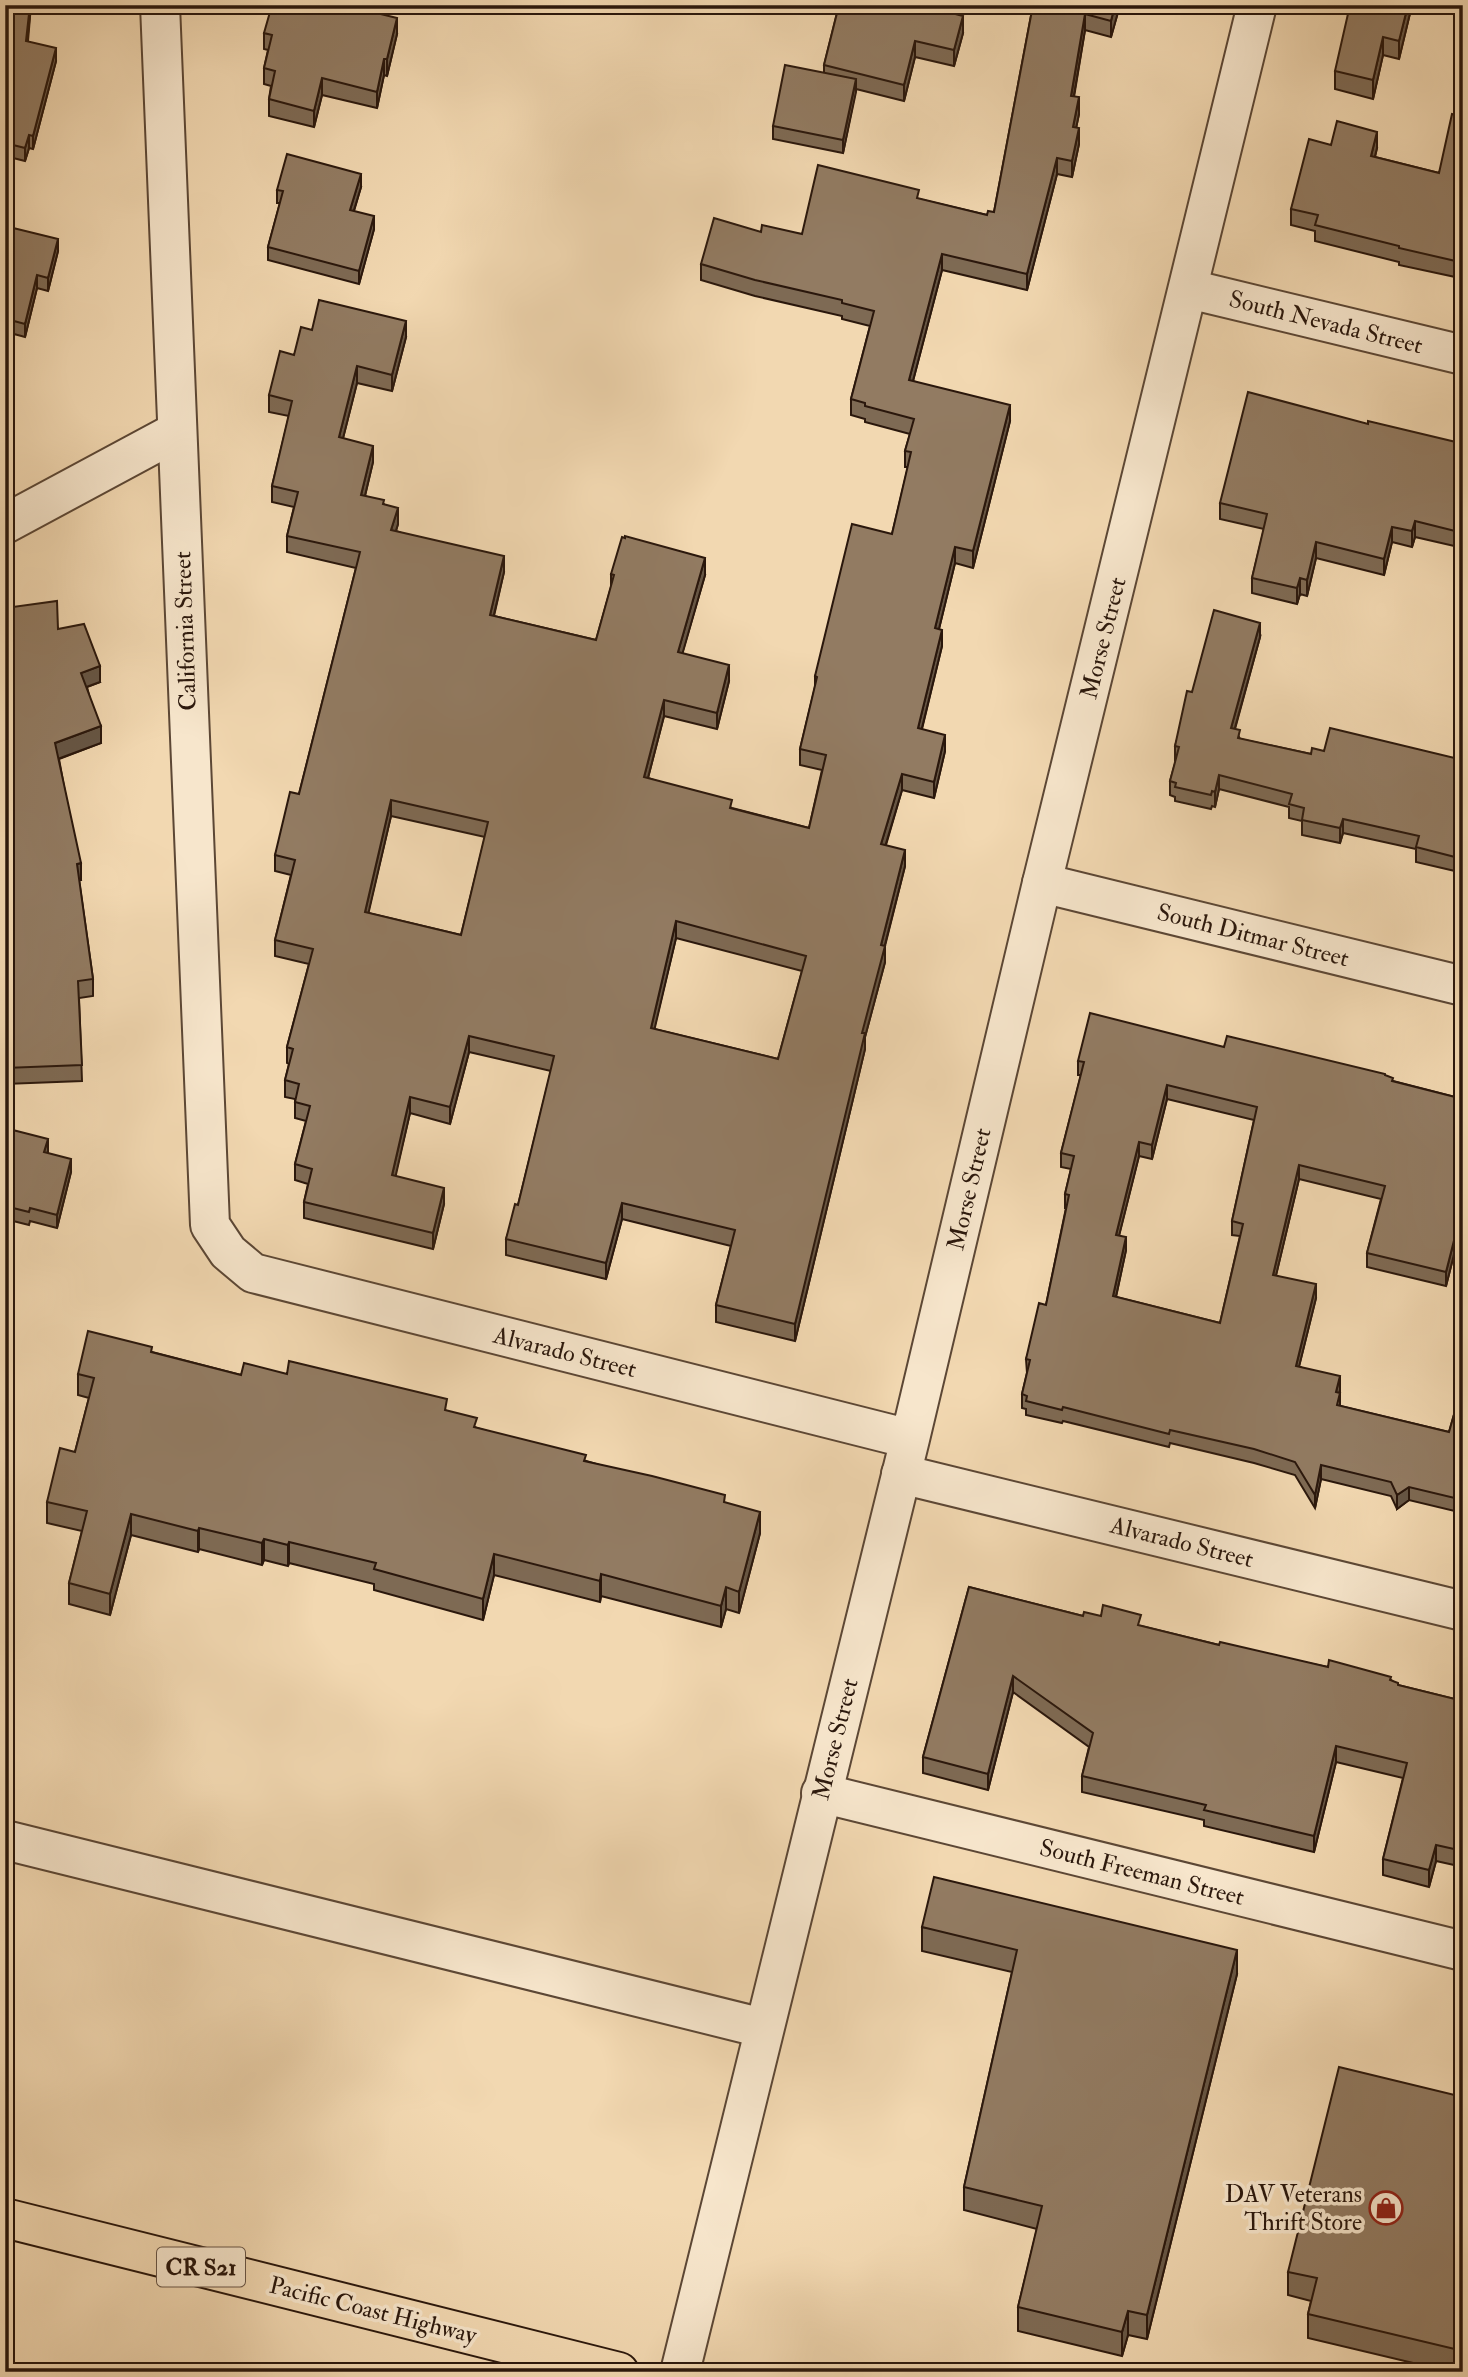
<svg xmlns="http://www.w3.org/2000/svg" width="1468" height="2377" viewBox="0 0 1468 2377" font-family="'IM FELL Double Pica',serif">
<style>
.lines{fill:none;stroke-linecap:round;stroke-linejoin:round}
.minor-casing{stroke:#5c4735;stroke-width:42}
.tertiary-casing{stroke:#5c4735;stroke-width:42}
.primary-casing{stroke:#2a170c;stroke-width:42}
.minor{stroke:#f7e6cc;stroke-width:38}
.tertiary{stroke:#f7e6cc;stroke-width:38}
.primary{stroke:#f2d8b1;stroke-width:38}
.wall{fill:#7e6a54;stroke:#2a170c;stroke-width:2;fill-rule:evenodd}
.shaded-wall{fill:#665645;stroke:#2a170c;stroke-width:2}
.building{fill:#927b62;stroke:#2a170c;stroke-width:2;fill-rule:evenodd}
.labels{text-anchor:middle;stroke-width:7;stroke-linejoin:round;paint-order:stroke}
.shield{fill:#f7e6cc;stroke:#685546;stroke-width:2}
.shield-label{font-size:23px;font-weight:bold;fill:#2a170c}
.street-label{font-size:24px;fill:#2a170c;stroke:#f7e6cc}
.poi-label{font-size:24px;fill:#2a170c;stroke:#f7e6cc;text-anchor:end}
</style>
<rect width="100%" height="100%" fill="#f2d8b1"/>
<filter id="stains"><feTurbulence type="fractalNoise" baseFrequency=".00286" numOctaves="4"/><feColorMatrix values="0 0 0 0 .2 0 0 0 0 .09 0 0 0 0 .02 0 0 0 .5 -.17"/></filter>
<radialGradient id="worn" r=".72"><stop offset=".6" stop-color="#630" stop-opacity="0"/><stop offset="1" stop-color="#630" stop-opacity=".3"/></radialGradient>
<g class="lines">
<defs>
<path id="minor" d="M1189,289l274,66
M5,524l171,-92
M1042,883l421,103
M901,1474l562,137
M821,1793l642,158
M5,1840l758,188"/>
<path id="tertiary" d="M160,5l50,1220 18,27 25,21 657,166
M680,2372l230,-933 132,-556 215,-878"/>
<path id="primary" d="M5,2218l614,154"/>
</defs>
<!-- minor casing -->
<use href="#minor" class="minor-casing"/>
<!-- tertiary casing -->
<use href="#tertiary" class="tertiary-casing"/>
<!-- primary casing -->
<use href="#primary" class="primary-casing"/>
<!-- minor -->
<use href="#minor" class="minor"/>
<!-- tertiary -->
<use href="#tertiary" class="tertiary"/>
<!-- primary -->
<use href="#primary" class="primary"/>
</g>
<!-- wall -->
<path class="wall" d="M5,5h26l-3,36 28,20 -23,88 -4,-1 -4,13 -20,-5z
M839,5l124,28 -9,33 -39,-9 -11,44 -48,-12 -13,64 -70,-14v-13l51,-53v-8z
M1033,5h87l-9,32 -26,-7 -11,67 5,17 -3,14 3,16 -7,33 -15,-3 -30,116 -85,-20 -29,111 97,40 -37,147 -18,-5 -16,66 3,17 -20,83 23,22 -11,47 -32,-8 -16,55 19,21 -20,80v16l-20,75v12l-70,292 -79,-19v-17l15,-59 -109,-27 -16,60 -100,-24v-16l12,-34 33,-134 -82,-19 -19,72 -40,-11 -15,63 49,28 -11,45 -129,-31v-16l4,-18 -13,-4v-16l11,-43 -11,-3v-19l-10,-2v-17l4,-16 -2,-1v-16l22,-83 -34,-8v-16l16,-65 -16,-4v-16l24,-61 57,-226 -69,-16v-16l7,-29 -22,-5v-16l17,-70 -20,-4v-17l25,-40 18,-25 94,7 -14,54 -35,-8 -14,55 30,24 -8,34 19,8 14,20 -2,7 108,41 -10,44 102,24 15,-53v-13l94,1 -23,79 47,27 -12,48 -53,-13 -16,62 84,30 77,20 13,-58 -22,-5v-16l15,-62v-11l77,-142 16,-67h-3v-16l5,-17 -45,-12v-3l-14,-4v-16l19,-73 -28,-7v-3l-87,-20 -54,-16v-16l60,-32 41,2 117,-35 68,16 7,-3zM391,816l94,21 -24,98 -93,-22zM676,938l126,33 -24,88 -124,-30z
M1412,5l-13,54 -16,-4 -10,44 -38,-10v-18z
M264,33l133,1 -10,42 -3,-1 -7,33 -55,-13 -8,32 -45,-11v-17l2,-13 -7,-2v-16l4,-18 -4,-1z
M1463,116v151l-3,11 -61,-13v-3l-84,-21v-10l-24,-6v-16l40,-64 46,3 -2,9 64,16z
M361,187l-7,24 20,18 -15,55 -91,-24v-13l12,-44h-3v-13z
M5,226l53,25 -10,40 -11,-3 -12,49 -11,-3 -7,26h-2z
M1368,424l95,22v102l-48,-11 -3,10 -20,-5 -8,33 -68,-17 -9,38 -7,-2 -3,10 -45,-11v-15l12,-49 -44,-10v-16z
M5,608l53,21 42,53 -13,5 14,56 -42,16 22,121h-2l14,99v17l-14,2 3,83 -77,3z
M1260,637l-25,92 5,10 71,15 13,-3 139,9v102l-5,-1 -3,10 -39,-9v-13l-73,-16 -3,10 -38,-8v-14l-13,-3v-11l-70,-18 -4,18 -3,-1 -1,3 -36,-8v-4l-5,-2v-14l6,-21h-1v-14l17,-54z
M1224,1047l161,29 8,5 70,18v120l-17,67 -79,-19v-14l14,-54 -82,-20 -23,96 40,23 -17,68 41,24v16l109,26 14,-49v130l-54,-13 -12,9 -6,-13 -70,-17 -6,29 -20,-33 -41,-12 -84,-20 -1,4 -106,-26 -1,2 -36,-8v-6l-4,-1v-14l5,-21 -1,-14 20,-54 20,-97h-1v-14l6,-25 -10,-2v-14l20,-78h-3v-14zM1167,1099l87,21 -22,101v14l8,1 -20,87 -104,-26 10,-47 -7,-15 20,-79 13,3z
M5,1128l42,25 24,19 -14,56 -27,-7 -1,4 -24,-6z
M152,1352l89,23 46,-1 160,37 30,17 248,75 35,30 -21,80 -13,-4 -5,18 -120,-31 -1,6 -106,-27 -11,45 -109,-30v-6l-85,-21 -1,3 -24,-6 -2,5 -63,-16 -1,3 -67,-17 -21,80 -41,-11v-21l13,-52 -35,-8v-21l28,-50 14,-54 -11,-3v-21z
M969,1587l114,29 58,10 78,19 172,35 7,5 65,16v166l-27,-6 -7,26 -46,-12v-16l20,-81 -67,-16 -22,90 -110,-26v-6l-122,-28v-16l7,-29 -76,-55 -25,98 -65,-17v-16z
M922,1927l315,47 -90,365 -19,-4 -6,21 -104,-25v-24l19,-78 -73,-19v-23l48,-215 -90,-21z
M1463,2097v275h-12l-143,-34v-24l3,-13 -23,-6v-23z"/>
<!-- shaded-wall -->
<path class="shaded-wall" d="M30,5h1l-5,48v-12z
M1115,5h5l-9,32v-16z
M1408,5h4l-13,54v-18z
M1085,14v16l-14,82v-16z
M963,16v17l-9,33v-16z
M397,18v16l-10,42v-17z
M1383,37v18l-10,44v-19z
M915,41v16l-11,44v-16z
M56,48v13l-23,88v-13z
M384,59v16l-7,33v-16z
M322,78v17l-8,32v-16z
M856,79v13l-13,61v-13z
M1079,97v17l-6,29v-16z
M1079,128v16l-7,33v-16z
M1377,132v16l-6,24v-16z
M29,135v13l-4,13v-13z
M1057,158v16l-30,116v-16z
M361,174v13l-11,36v-13z
M374,216v13l-15,55v-13z
M58,239v12l-10,40v-13z
M1463,250v17l-3,11v-16z
M942,254v16l-33,126v-16z
M37,275v13l-12,49v-13z
M14,321v13l-7,26v-13z
M406,321v16l-14,54v-16z
M357,366v17l-18,71v-17z
M1010,405v16l-37,147v-17z
M373,446v16l-12,50v-17z
M398,508v16l-7,22v-16z
M1415,521v16l-3,10v-16z
M1392,527v15l-8,33v-16z
M1316,542v16l-9,38v-16z
M955,547v16l-20,82v-17z
M504,556v16l-14,59v-16z
M705,558v17l-27,94v-17z
M1300,578v16l-3,10v-16z
M1260,623v14l-29,105v-14z
M942,630v16l-24,98v-16z
M729,665v16l-12,48v-16z
M100,666v16l-19,7v-16z
M664,700v16l-20,77v-16z
M101,726v17l-46,17v-17z
M945,735v16l-11,47v-16z
M902,774v16l-21,70v-16z
M1219,775v14l-4,18v-15z
M391,800v16l-26,112v-16z
M1343,819v14l-3,10v-15z
M1458,847v14l-3,10v-14z
M905,850v16l-24,94 4,-14v16l-20,75v12l-70,292v-17l86,-379z
M81,863v17l-4,1v-17z
M676,921v17l-25,106v-16z
M469,1036v16l-19,72v-17z
M1167,1085v14l-15,60v-14z
M410,1097v16l-18,79v-17z
M48,1139v13l-4,13v-13z
M1139,1142v14l-23,92v-13z
M71,1159v13l-14,56v-13z
M1299,1165v14l-26,109v-13z
M444,1188v16l-11,45v-16z
M622,1203v16l-16,60v-16z
M1463,1205v14l-17,67v-14z
M1126,1237v13l-13,60v-14z
M1316,1284v14l-20,81v-13z
M1340,1376v14l-4,16v-14z
M1321,1465v14l-6,29v-13z
M1409,1487v13l-12,9v-14z
M9,1508v21l-4,2v-22z
M760,1512v21l-21,80v-21z
M131,1514v21l-21,80v-21z
M199,1528v21l-1,3v-21z
M264,1539v21l-2,5v-22z
M289,1542v21l-1,3v-21z
M494,1554v21l-11,45v-21z
M601,1574v22l-1,6v-21z
M726,1587v22l-5,18v-21z
M1013,1676v16l-25,98v-16z
M1336,1746v16l-22,90v-16z
M1436,1845v16l-7,26v-17z
M1237,1950v24l-90,365v-24z
M1128,2311v24l-6,21v-24z"/>
<!-- building -->
<path class="building" d="M5,5h25l-4,36 30,7 -23,88 -4,-1 -4,13 -20,-5z
M272,5h72l53,13 -10,41h-3l-7,33 -55,-14 -8,33 -45,-12 6,-28 -11,-3 8,-33 -8,-2z
M839,5h82l42,11 -9,34 -39,-9 -11,44 -80,-20z
M1033,5h82l-4,16 -26,-7 -14,82 8,1 -6,30 6,1 -7,33 -15,-3 -30,116 -85,-20 -33,126 101,25 -37,146 -18,-4 -20,81 7,2 -24,98 27,7 -11,47 -32,-8 -21,70 24,6 -24,95 4,1 -23,87h3l-70,291 -79,-19 19,-75 -113,-27 -16,60 -100,-24 9,-35 3,1 36,-149 -85,-20 -19,71 -40,-10 -18,78 52,13 -11,45 -129,-31 8,-33 -17,-5 15,-58 -15,-4 4,-18 -14,-4 8,-31 -6,-2 26,-98 -38,-9 20,-80 -20,-5 15,-63 9,2 61,-242 -73,-16 11,-44 -26,-6 20,-85 -23,-6 11,-44 14,4 7,-28 11,3 7,-30 87,21 -14,54 -35,-9 -18,71 34,9 -12,49 23,5 -1,4 15,4 -7,22 113,26 -14,59 106,25 18,-65 -3,-1 11,-37 3,1v-2l80,22 -27,94 51,13 -12,48 -53,-13 -20,77 88,23 -2,8 79,20 17,-73 -26,-6 17,-72 -2,-1 37,-152 40,10 19,-82 -6,-1 9,-32 -49,-13v-3l-14,-4 23,-88 -32,-8v-3l-87,-20 -54,-16 13,-46 47,14 1,-7 40,9 16,-69 101,25 -2,8 70,17 1,-4 6,1zM391,800l97,22 -27,113 -96,-23zM676,921l130,35 -28,103 -127,-31z
M1350,5h58l-9,36 -16,-4 -10,43 -38,-9z
M785,65l71,14 -13,61 -70,-14z
M1452,114l11,2v134l-3,12 -61,-14v-2l-84,-21 3,-10 -27,-6 18,-70 22,6 6,-24 40,11 -6,24 68,17z
M287,154l74,20 -11,36 24,6 -15,55 -91,-24 15,-56 -6,-1z
M5,226l53,13 -10,39 -11,-3 -12,49 -11,-3 -7,26h-2z
M1248,392l120,32v-3l92,22 -1,2 4,1v87l-48,-12 -3,10 -20,-4 -8,32 -68,-17 -9,38 -7,-2 -3,10 -45,-10 15,-64 -47,-11z
M57,601l1,28 26,-5 16,42 -19,7 20,53 -46,17 26,120 -4,1 16,115 -15,2 4,84 -77,3v-460z
M1214,610l46,13 -29,105 9,2 -2,8 73,16 1,-6 12,3 6,-23 133,32v88l-5,-1 -3,10 -39,-10 3,-11 -76,-17 -3,9 -38,-8 2,-12 -15,-4 3,-10 -73,-19 -4,17 -3,-1 -1,4 -36,-8 1,-4 -6,-2 9,-34 -4,-1 12,-55 5,1z
M1090,1013l134,34 3,-11 158,38v1l8,3 -1,3 71,18v106l-17,67 -79,-19 18,-67 -86,-21 -26,110 43,9 -20,82 44,10 -4,16 4,1 -3,12 112,27 14,-49v117l-54,-13 -12,8 -6,-13 -70,-17 -6,30 -20,-33 -41,-13 -84,-19 -1,4 -106,-27 -1,3 -36,-9 1,-5 -5,-2 8,-34 -4,-1 13,-56 7,2 23,-110 -4,-1 9,-38 -13,-3 23,-91 -6,-1zM1167,1085l90,22 -25,114 11,3 -23,99 -107,-27 13,-59 -10,-2 23,-93 13,3z
M5,1128l43,11 -4,13 27,7 -14,56 -27,-7 -1,4 -24,-6z
M88,1331l64,16 -1,5 90,23 3,-12 43,11 2,-13 158,38 -2,11 32,8 -3,9 112,28 -2,6 68,15 73,19 -1,7 36,10 -21,80 -13,-5 -5,19 -120,-32 -1,7 -106,-27 -11,45 -109,-30 2,-6 -87,-21 -1,3 -24,-6 -2,4 -63,-15 -1,3 -67,-17 -21,80 -41,-11 18,-72 -40,-9 13,-54 15,4 19,-74 -16,-4z
M5,1498l4,10 -4,1z
M969,1587l114,29 1,-4 17,4 2,-11 38,10 -3,10 81,20 1,-3 108,25 1,-7 62,17 -1,3 8,3v2l65,16v150l-27,-6 -7,25 -46,-11 24,-96 -71,-17 -22,90 -110,-26 2,-5 -124,-29 11,-43 -80,-57 -25,98 -65,-17z
M934,1877l303,73 -90,365 -19,-4 -6,21 -104,-25 24,-101 -78,-19 53,-237 -95,-23z
M1339,2067l124,30v254l-155,-37 9,-36 -29,-6z"/>
<!-- icons -->
<defs>
<symbol id="shop-ring" viewBox="-11 -11 22 22"><circle r="9.5" fill="#f7e6cc" stroke="#8f2418" stroke-width="1.5"/><path d="M-5-2.5h2.3a2.7 3.5 0 0 1 5.4 0H5L5.5 6h-11ZM-1.5-2.5h3a1.5 2.3 0 0 0-3 0Z" fill="#8f2418"/></symbol>
</defs>
<g fill-rule="evenodd">
<use href="#shop-ring" x="1367" y="2189" width="38" height="38"/>
</g>
<g class="labels">
<!-- shield labels -->
<rect class="shield" x="157" y="2247.5" width="88" height="39" rx="5"/>
<g class="shield-label">
<text x="201" y="2275">CR S21</text>
</g>
<!-- street labels -->
<g class="street-label">
<text transform="translate(1326 322) rotate(14)" y="8">South Nevada Street</text>
<text transform="translate(185 631) rotate(-92)" y="8">California Street</text>
<text transform="translate(1103 638) rotate(-76)" y="8">Morse Street</text>
<text transform="translate(1253 935) rotate(14)" y="8">South Ditmar Street</text>
<text transform="translate(969 1189) rotate(-77)" y="8">Morse Street</text>
<text transform="translate(565 1352) rotate(14)" y="8">Alvarado Street</text>
<text transform="translate(1182 1542) rotate(14)" y="8">Alvarado Street</text>
<text transform="translate(835 1739) rotate(-76)" y="8">Morse Street</text>
<text transform="translate(1142 1872) rotate(14)" y="8">South Freeman Street</text>
<text transform="translate(373 2310) rotate(14)" y="8">Pacific Coast Highway</text>
</g>
<!-- poi labels -->
<g class="poi-label">
<text x="1362" y="2202">DAV Veterans<tspan x="1362" dy="28">Thrift Store</tspan></text>
</g>
</g>
<!-- margin -->
<rect width="1468" height="2377" fill="none" stroke="#f2d8b1" stroke-width="28"/>
<rect x="7" y="7" width="1454" height="2363" fill="none" stroke="#2a170c" stroke-width="3.5"/>
<rect x="14" y="14" width="1440" height="2349" fill="none" stroke="#2a170c" stroke-width="2"/>
<rect width="100%" height="100%" filter="url(#stains)"/>
<rect width="100%" height="100%" fill="url(#worn)"/>
</svg>
